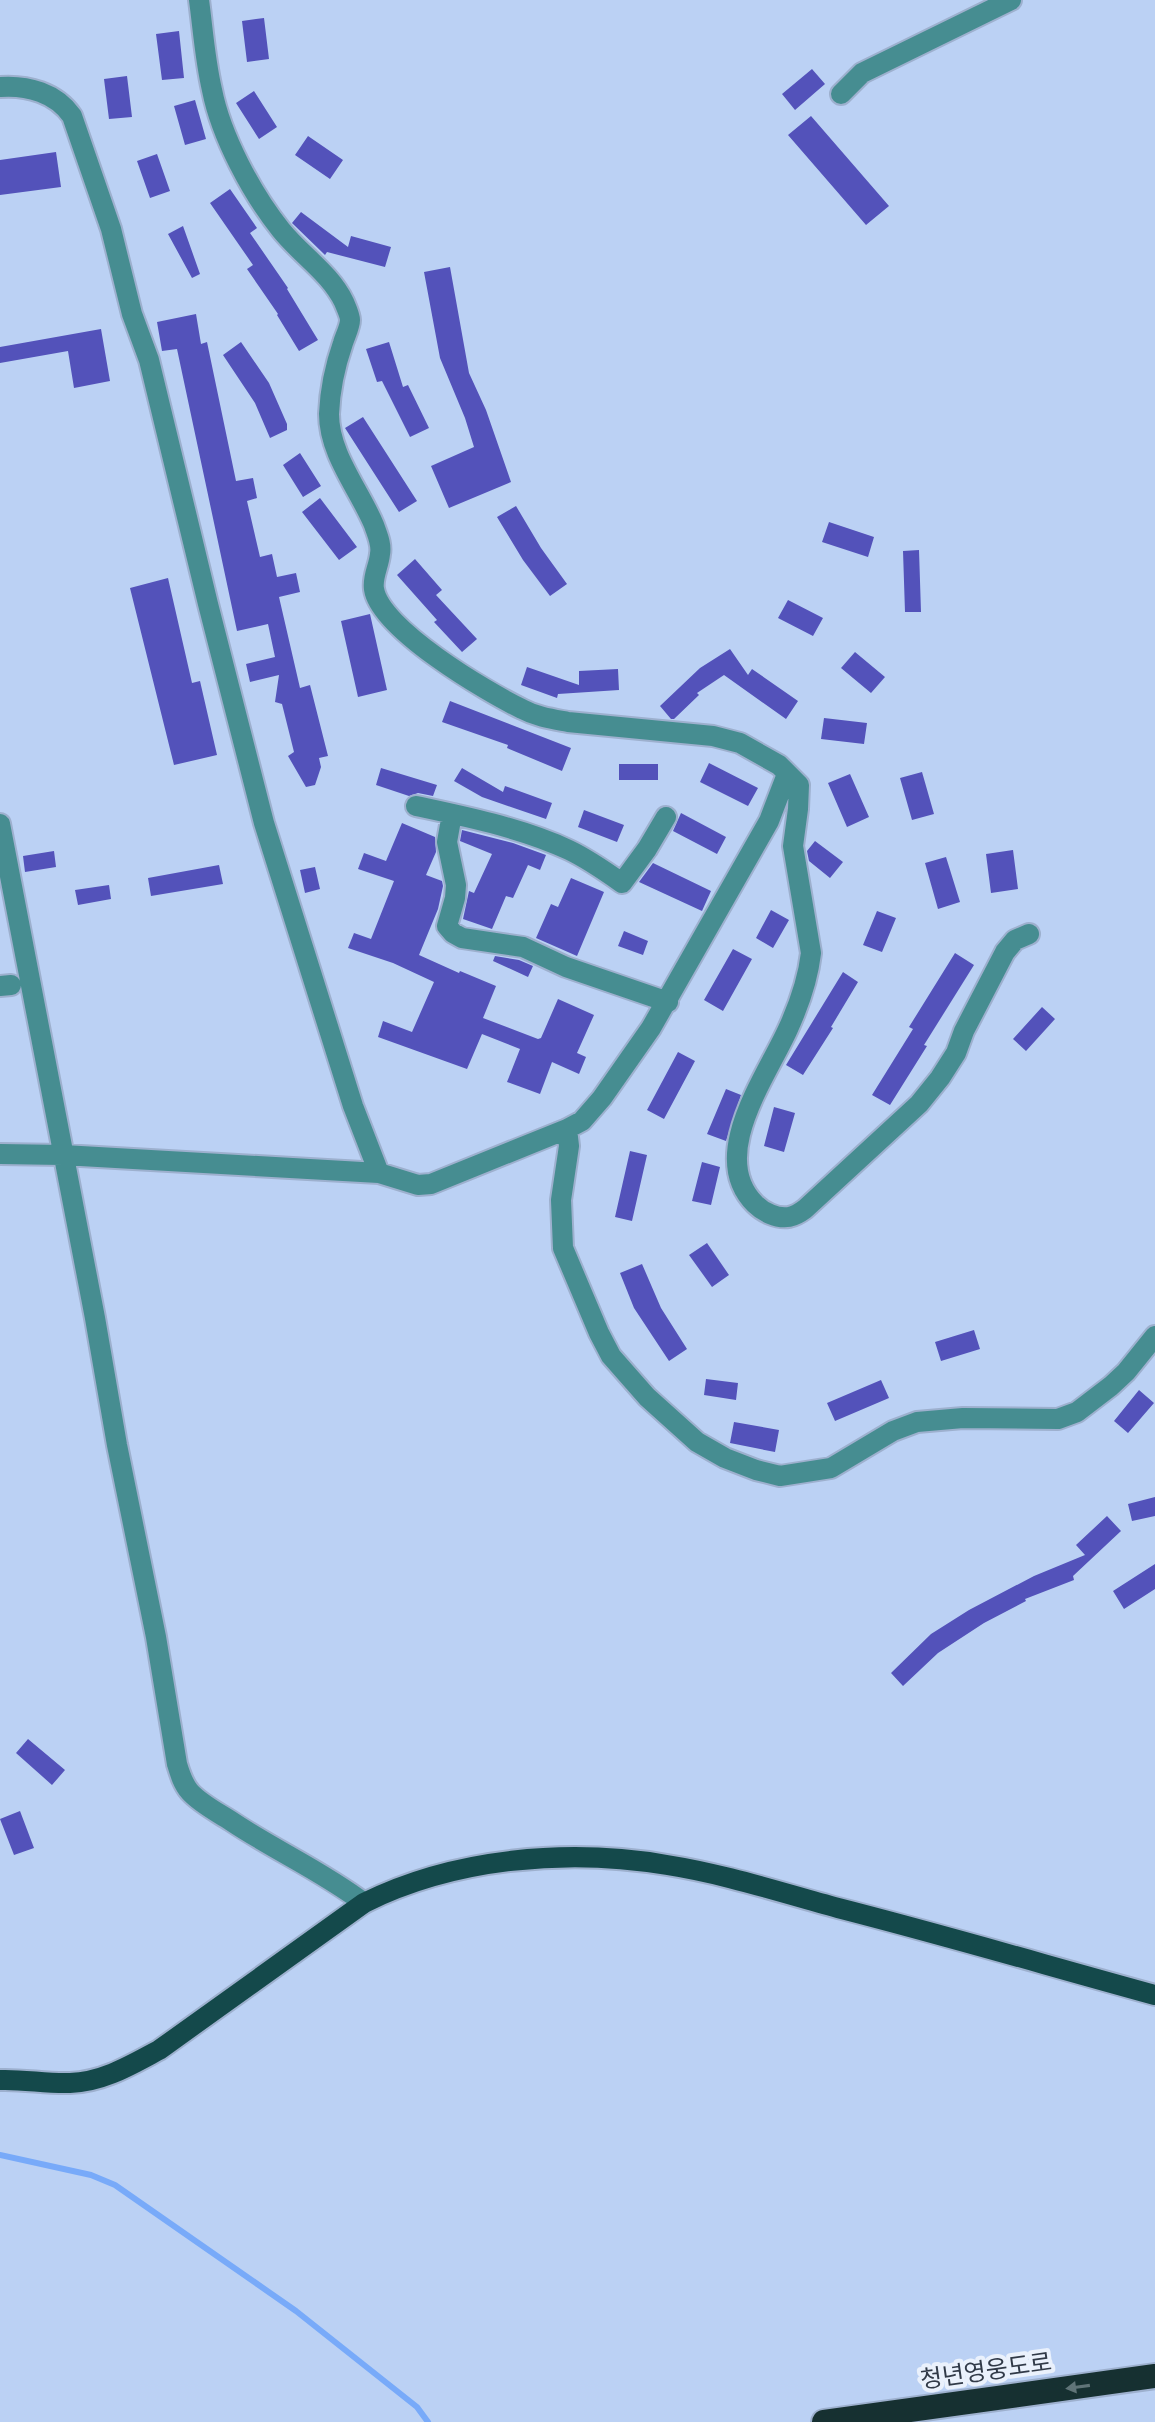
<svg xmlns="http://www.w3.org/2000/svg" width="1155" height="2422" viewBox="0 0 1155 2422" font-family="'Exo 2','Noto Sans KR',sans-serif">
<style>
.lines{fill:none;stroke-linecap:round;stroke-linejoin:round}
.stream{stroke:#78aaf9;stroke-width:6}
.building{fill:#5352ba}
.minor-casing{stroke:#9db0ce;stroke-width:24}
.major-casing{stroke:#9db0ce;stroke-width:24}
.highway-casing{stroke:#9db0ce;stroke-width:28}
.minor{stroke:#468d91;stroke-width:20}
.major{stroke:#14494b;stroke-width:20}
.highway{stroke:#163031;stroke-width:24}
.oneway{fill:#607478}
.labels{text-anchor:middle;stroke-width:8;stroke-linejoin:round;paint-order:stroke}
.street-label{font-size:24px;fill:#313a48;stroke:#eaf1fc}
</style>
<rect width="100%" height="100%" fill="#bbd1f4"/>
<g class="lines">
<!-- stream -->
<path class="stream" d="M0,2155l91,20 24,10 181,126 121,96 11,15"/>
</g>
<!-- building -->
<path class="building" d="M264,18l5,41 -22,3 -5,-41z
M179,31l5,47 -22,2 -6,-46z
M812,69l13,15 -30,26 -13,-16z
M127,76l5,41 -23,2 -5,-40z
M254,91l23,36 -18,12 -23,-36z
M195,100l11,39 -21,6 -11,-39z
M811,116l78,90 -23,19 -78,-90z
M308,136l35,24 -13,19 -35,-24z
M56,152l5,35 -61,8v-35z
M157,154l13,37 -20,7 -13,-37z
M230,189l27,39 -7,5 38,55 -1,1 31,51 -19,11 -22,-36 1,-1 -31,-45 6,-4 -43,-62z
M301,212l47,35 3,-11 40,11 -6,20 -58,-15 -2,3 -33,-32z
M183,226l17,48 -8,4 -24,-44z
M450,267l19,106 17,37 25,72 -62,26 -18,-42 43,-19 -9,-29 -25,-60 -16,-86z
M196,314l5,30 6,-2 29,139 17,-3 4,20 -10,3 13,56 12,-3 5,23 19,-4 4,19 -21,5 21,91 10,-3 18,71 -9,2 2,9 -6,18 -9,2 -18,-31 6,-4 -12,-48 -7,-2 4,-27 -29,7 -4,-18 29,-7 -7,-33 -31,7 -60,-282 -15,2 -5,-29z
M101,329l9,52 -36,7 -6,-37 -68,12v-16z
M241,342l28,41 18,41v6l-17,8 -15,-35 -32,-48z
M389,342l14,45 5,-2 21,43 -19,9 -28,-56 -5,1 -11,-33z
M363,417l54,84 -18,11 -54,-84z
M300,453l21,33 -18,11 -20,-32z
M320,498l37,49 -18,13 -37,-48z
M516,506l25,42 26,36 -17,12 -27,-36 -26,-43z
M829,522l45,15 -6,20 -46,-15z
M919,550l2,62h-16l-2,-61z
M415,559l27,31 -6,5 41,44 -15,13 -28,-30 3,-2 -40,-45z
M168,578l24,105 8,-2 17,74 -43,10 -44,-177z
M788,600l35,18 -10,18 -35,-18z
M370,614l17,76 -29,7 -17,-76z
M730,649l18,26 4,-6 46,32 -12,18 -62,-44 -27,18 2,2 -25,24h-3l-11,-13 40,-38z
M855,652l30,25 -14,16 -30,-25z
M527,667l52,18v-14l39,-2 1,21 -61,4 -1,4 -36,-13z
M450,701l121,47 -9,23 -55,-23 1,-3 -66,-23z
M824,718l43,5 -3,21 -43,-5z
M709,763l49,25 -10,18 -48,-24z
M619,764h39v16h-39z
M381,768l56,17 -4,11 -15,-3 -9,3 -33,-11z
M462,768l41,24 2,-6 47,17 -6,16 -64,-22 -28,-16z
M922,772l12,42 -22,6 -12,-42z
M850,774l19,43 -22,10 -19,-44z
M584,810l40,15 -7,17 -39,-15z
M681,813l45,24 -9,17 -44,-23z
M402,823l33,14 1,15 -10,23 16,6 1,5 -5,23 -19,46 40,18 1,-2 36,15 -13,32 55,21 3,-1 17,-39 36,16 -17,38 9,4 -7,17 -27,-12 -12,32 -33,-12 13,-33 -38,-15 -15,35 -89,-32 5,-16 29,11 22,-50 -41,-19 -45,-15 6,-15 17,6 23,-58 -36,-12 6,-16 22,8z
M462,830l51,13 33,12 -6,15 -12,-5 -15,33 -7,-2 -14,33 -29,-10 6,-28 5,2 18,-39 -32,-13z
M815,841l28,21 -13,16 -21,-17 -2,-10z
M1013,850l5,39 -27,4 -5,-39z
M54,851l2,16 -31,5 -2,-16z
M946,857l14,45 -22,7 -13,-46z
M653,863l58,28 -9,20 -63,-29z
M219,865l4,19 -72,12 -3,-18z
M315,867l5,22 -15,4 -5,-23z
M571,878l33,14 -27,64 -41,-18 15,-34 7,3z
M109,885l2,14 -33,6 -3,-15z
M771,910l18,10 -16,28 -17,-10z
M877,911l19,7 -14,34 -19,-7z
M624,931l24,10 -5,14 -25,-9z
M733,949l19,10 -29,52 -19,-11z
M955,953l19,12 -50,80 3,1 -37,59 -18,-10 41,-66 -4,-2z
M495,956l24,4 14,6 -5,11 -35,-16z
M843,972l15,10 -27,45 2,1 -30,47 -17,-10z
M1042,1007l13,12 -29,32 -13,-12z
M678,1052l17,9 -31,58 -17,-9z
M726,1089l15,6 -15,46 -19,-7z
M774,1107l21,6 -11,39 -20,-6z
M630,1151l17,4 -15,66 -17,-4z
M702,1162l18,5 -9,38 -19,-4z
M707,1243l22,32 -17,12 -23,-32z
M642,1264l19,44 26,41 -18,12 -35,-53 -14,-35z
M974,1330l6,19 -39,12 -6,-19z
M706,1379l32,4 -2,17 -32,-5z
M881,1380l8,18 -54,23 -8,-18z
M1139,1390l15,13 -26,30 -14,-12z
M734,1422l45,8 -4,22 -45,-9z
M1155,1497v19l-23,5 -4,-17z
M1107,1516l14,15 -48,45 1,4 -49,19 1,2 -42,22 -46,30 -35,33 -12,-13 40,-39 38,-24 65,-34 51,-21 -9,-10z
M1155,1564v25l-31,20 -11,-18z
M28,1739l37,31 -13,15 -36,-32z
M20,1811l14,37 -20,7 -14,-36z"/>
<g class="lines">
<defs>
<path id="minor" d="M199,0c4,30 6,60 13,90 9,46 40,104 69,140 20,25 49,43 63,72 2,5 6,13 6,18 0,7 -5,16 -7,23 -8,23 -13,46 -14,71 0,40 30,75 45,111 3,9 8,19 6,29 -1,12 -8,23 -6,35 6,40 113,103 148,120 15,8 30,10 46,13l145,14 27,7 39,22 20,20 -1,24 -5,37 18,107c-3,26 -12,52 -23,76 -21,47 -81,127 -33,175 8,8 22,15 34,13 5,-1 12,-5 16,-8l114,-105 21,-26 16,-25 8,-22 41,-79 10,-12 14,-6
M0,87c28,-2 56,6 72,29l39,113 21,85 17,46 59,244 56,219 89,283 26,67
M841,94l21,-21 149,-73
M416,806c51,11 106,22 153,44 19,9 36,21 53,33l25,-34 19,-32
M452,814l-5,28 9,43 -1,13 -8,28 6,7 9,5 61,9 43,20 102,35
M0,824l95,494 22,127 39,192 21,127c3,10 6,20 13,28 11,12 27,20 41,29 43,29 91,50 133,82
M0,986l11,-1
M567,1129l2,17 -8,54 2,48 36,85 12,23 36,41 50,45 28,16 31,12 24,6 51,-8 62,-37 24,-9 46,-4 95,1 19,-7 34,-26 15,-14 29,-36
M0,1154l63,1 316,18 39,12 13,-1 136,-55 15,-8 20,-23 49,-70 118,-207 18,-47"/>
<path id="major" d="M0,2080c23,-1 47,4 70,3 33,-1 61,-18 89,-33l205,-147c90,-45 204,-55 303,-38 58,9 115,28 171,43 106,27 211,58 317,87"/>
<path id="highway" d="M824,2422l331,-46"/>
</defs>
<!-- minor casing -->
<use href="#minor" class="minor-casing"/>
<!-- major casing -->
<use href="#major" class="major-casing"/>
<!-- highway casing -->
<use href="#highway" class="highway-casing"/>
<!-- minor -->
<use href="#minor" class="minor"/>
<!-- major -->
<use href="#major" class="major"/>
<!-- highway -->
<use href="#highway" class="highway"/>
</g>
<!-- one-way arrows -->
<defs><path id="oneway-solid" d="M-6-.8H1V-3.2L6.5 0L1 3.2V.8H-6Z" transform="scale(2)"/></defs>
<use class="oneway" href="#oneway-solid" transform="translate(1078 2387) rotate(172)"/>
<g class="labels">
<!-- street labels -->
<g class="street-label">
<text transform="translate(986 2371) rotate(-8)" y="8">청년영웅도로</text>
</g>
</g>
</svg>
